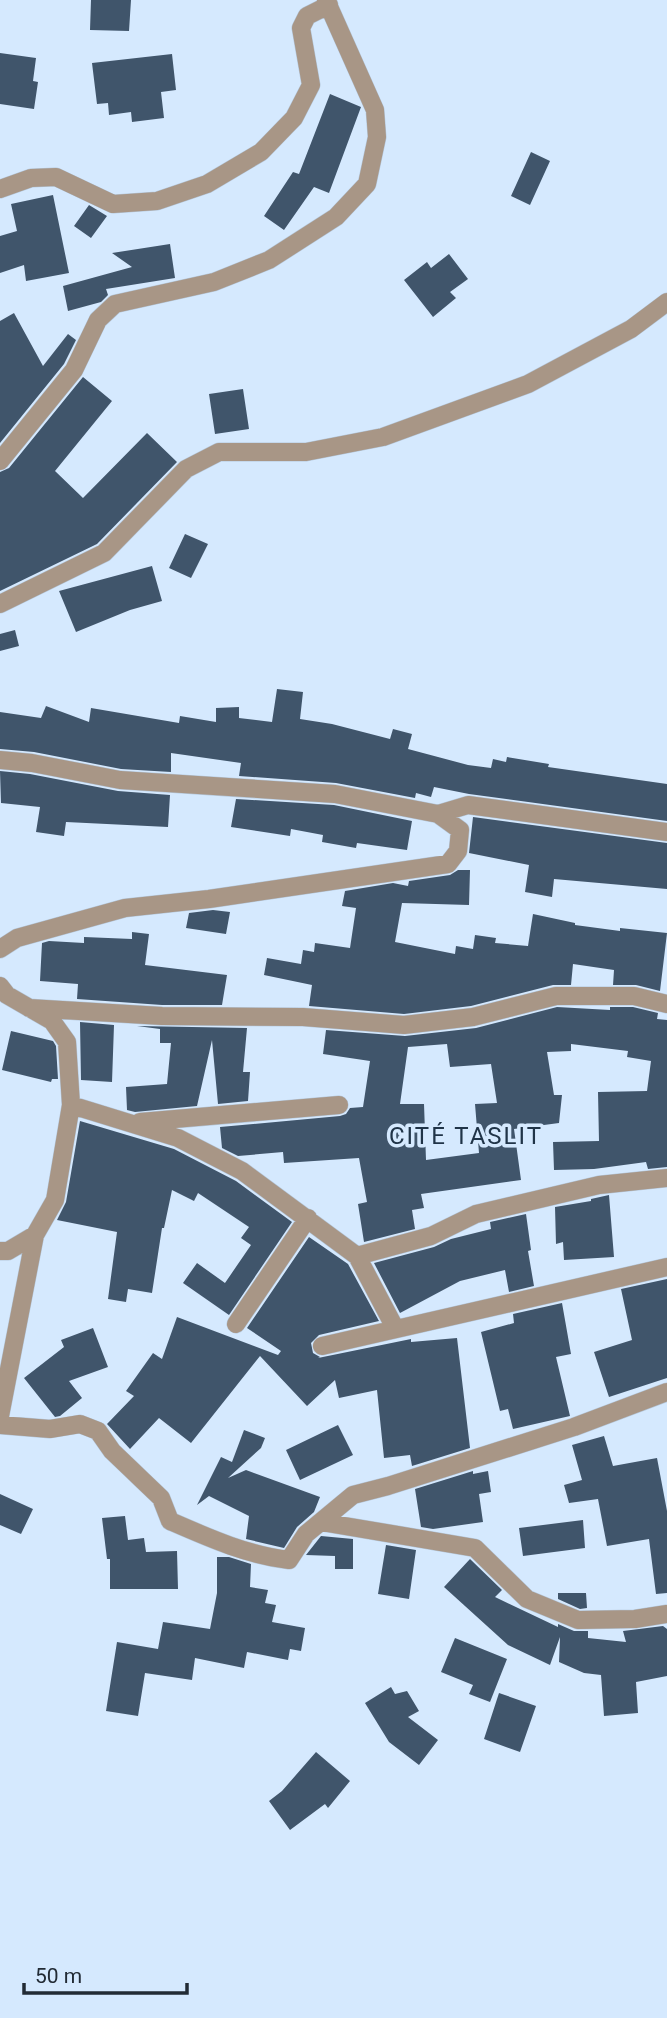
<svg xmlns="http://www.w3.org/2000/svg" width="667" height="2018" viewBox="0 0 667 2018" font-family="Roboto,sans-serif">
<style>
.building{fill:#40556b;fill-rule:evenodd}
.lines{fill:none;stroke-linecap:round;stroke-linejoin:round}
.street-casing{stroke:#b5c7da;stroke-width:19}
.street{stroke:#a89686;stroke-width:18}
.labels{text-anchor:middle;stroke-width:7;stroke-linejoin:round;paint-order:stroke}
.neighbourhood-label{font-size:24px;letter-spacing:2px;fill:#203448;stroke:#d5e9fe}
</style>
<rect width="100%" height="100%" fill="#d5e9fe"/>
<!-- building -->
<path class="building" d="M91,0h40l-2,31 -39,-1z
M0,53l36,5 -3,23 5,1 -4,27 -34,-5z
M172,54l4,36 -15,2 3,26 -32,4 -1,-10 -22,3 -1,-12 -11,1 -5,-41z
M330,94l31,13 -32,86 -15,-6 -30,43 -20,-14 29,-44 6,2z
M531,152l19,9 -20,44 -19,-9z
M53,195l16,78 -43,8 -2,-16 -24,8v-37l17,-5 -6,-27z
M89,205l18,11 -16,22 -17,-12z
M170,244l5,34 -69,11 2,6 -7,7 -33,9 -5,-25 69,-19 -20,-14z
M449,254l19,25 -18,13 6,6 -23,19 -29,-37 23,-18 4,6z
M14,313l29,53 25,-32 8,6 -12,24 -64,79v-122z
M83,377l29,24 -57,70 28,27 64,-65 30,29 -80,82 -97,47v-119l9,-4z
M243,389l6,40 -34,5 -6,-40z
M185,534l23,10 -17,34 -22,-10z
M152,566l10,35 -32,9 -54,22 -17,-41z
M15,630l4,16 -19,5v-17z
M277,689l26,3 -3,27 32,5 58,15 3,-10 19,5 -4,15 60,16 23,3 2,-9 13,3 1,-5 42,7 -1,3 119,17v37l-198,-27 -35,-7 -3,10 -15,-4 -1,5 -79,-15 -97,-7 2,-13 -70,-10v19l-50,-3 -87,-17 -34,-3v-37l41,6 5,-12 43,16 2,-14 88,15 1,-7 36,6v-14l23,-1v11l33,4z
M0,771l30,3 88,17 52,4 -2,32 -102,-5 -2,14 -28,-4 4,-25 -39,-4z
M236,799l98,6 78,16 -5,29 -50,-7 -1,5 -34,-6 1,-7 -32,-6 -1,7 -59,-9z
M473,817l194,26v46l-113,-10 -2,18 -27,-5 4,-27 -60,-12z
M458,870h12l-1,35 -67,-2 -7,39 60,12 1,-8 17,3 2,-14 21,3 -1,5 33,3 5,-32 42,9v2l45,6v-3l47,5 -7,58 -24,-6h-23l1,-15 -41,-6 -2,21h-18l-82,21 -67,8 -95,-8 3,-21 -48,-10 3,-17 34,6 2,-14 11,2 1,-9 35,5 6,-40 -14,-2 3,-15 48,-8 15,3 1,-5 41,-6z
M213,910l17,2 -4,22 -40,-6 3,-15z
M132,932l17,2 -4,31 82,10 -5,30h-60l-85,-6 1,-15 -38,-3 2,-38 7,-2 35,2v-6l48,2z
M557,1007l53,3v-3h23l25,6 -1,6 10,1v147l-19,2 -2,-7 -52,7 -40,1 -1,-28 46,-1 -1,-49 49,-1 4,-30 -24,-4 1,-6 -57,-7v7l-24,1 7,43h8l-3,28 -45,6 7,51 -100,14 3,14 -12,2 3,19 -51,13 -6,-38 9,-2 -8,-44 -75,5 -1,-11 -45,4 -16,-8 -2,-21 120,-11 6,-2 4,-6 13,-1 7,-46 -47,-7 3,-24 79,6 71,-8zM447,1044l3,23 41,-3 6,39 -22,1 4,49 -53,7 -2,-56h-24l8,-57z
M80,1022l34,3 -2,57 -31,-2z
M137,1026l110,2 -4,44h7l-2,29 -30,3 -6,-64 -15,66 -62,6 -8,-2 -1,-23 41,-3 4,-41h-11v-14z
M11,1031l42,10 3,5 2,33h-6l-1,3 -49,-12z
M80,1121l94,28 62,32 56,41 -63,93 -46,-32 14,-20 28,20 26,-38 -10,-7 8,-11 -51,-34 -4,8 -22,-11 -8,38h-2l-10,65 -24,-4 -2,13 -18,-3 9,-67 -60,-12 9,-18z
M609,1195l5,62 -50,3 -1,-18 -7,2 -1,-37 36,-6v-2z
M526,1214l5,36 -3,1 6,35 -25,6 -4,-22 -45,11 -60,32 -26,-50 60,-16 17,-8 40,-10 -1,-7z
M309,1237l39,27 31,57 -60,14 -8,8 2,10 7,4 -2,1 93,-19v3l46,-4 13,110 -58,18 -2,-11 -26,3 -7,-68 -38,8 -4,-18 -28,26 -47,-50 -69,87 -32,-25 -29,31 -23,-25 27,-28 -8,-5 27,-38 9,6 15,-42 101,38 3,-4 -34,-23z
M667,1279v99l-58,19 -15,-45 38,-12 -11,-51z
M562,1303l9,51 -15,3 14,59 -57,13 -5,-20 -8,2 -19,-79 33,-9 -1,-9z
M93,1328l15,39 -39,14 13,17 -22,18 -5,1 -31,-39 40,-31 -3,-7z
M338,1425l15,30 -53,25 -14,-30z
M244,1430l21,8 -4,10 -33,30 18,-8 74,27 -6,15 -17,15 -13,21 -38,-9 3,-23 -40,-20 -12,9 24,-48 11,5z
M604,1436l9,30 44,-8 10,53v82l-11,1 -7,-55 -42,7 -9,-47 -29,4 -5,-18 18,-5 -10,-35z
M473,1471v3l15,-3 3,21 -12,2 4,28 -50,7 -12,-2 -6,-38z
M0,1494l33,15 -12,25 -21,-9z
M125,1516l3,24 16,-2 2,14 31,-1 1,38h-68v-30h-3l-5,-41z
M583,1520l2,28 -62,8 -4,-28z
M321,1536l32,3v30h-18v-13l-29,-1z
M386,1545l30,5 -7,49 -31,-5z
M217,1557h12l22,7 -1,23 18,3 -3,13 11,2 -4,17 33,6 -4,23 -11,-2 -2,11 -41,-8 -3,16 -49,-10 -3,22 -47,-7 -7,43 -32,-5 11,-69 41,7 5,-27 47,7 7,-36z
M470,1559l32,31 -7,7 63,30v-3l16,7h14v7l38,4 -3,-11 40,-5 4,3v47l-31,6 2,31 -34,3 -3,-41 -17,-2 -25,-11 1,-25 -10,28 -42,-20 -64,-58z
M558,1593h28l1,15 -7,1 -22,-10z
M455,1638l52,21 -17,43 -21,-8 4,-9 -32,-13z
M391,1687l4,7 12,-3 12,20 -11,6 30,23 -19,25 -30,-23 -24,-39z
M499,1693l37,13 -16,46 -36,-13z
M316,1752l34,29 -22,27 -3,-4 -35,26 -21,-29 13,-10z"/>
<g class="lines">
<defs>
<path id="street" d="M0,189l31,-11 25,-1 57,27 44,-3 50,-17 54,-32 33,-34 17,-33 -10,-57 6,-12 22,-11
M0,461l74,-91 24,-50 17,-16 99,-22 55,-22 67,-43 31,-33 10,-47 -2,-27 -49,-110
M0,604l104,-51 82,-84 33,-17h87l77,-15 145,-53 103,-55 36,-27
M0,760l32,3 88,17 215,14 103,20 22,16 -2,21 -10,13 -239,35 -84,9 -108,30 -17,11
M438,814l30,-9 199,27
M0,986l7,9 45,26 15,21 4,63 -16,95 -20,35 -27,16h-8
M29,1008l133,8 141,1 101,8 69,-8 83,-21h78l33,8
M71,1105l107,33 64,33 115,85 38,72
M140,1122l199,-17
M357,1256l74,-20 45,-22 123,-29 68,-7
M236,1324l72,-106
M322,1346l345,-79
M0,1416l35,-181
M0,1425l50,4 30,-5 18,7 14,20 49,47 9,23c39,17 77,34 119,39l17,-26 47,-39 35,-9 186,-59 93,-35
M321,1522l154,26 52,51 51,21 57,-1 32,-5"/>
</defs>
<!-- street casing -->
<use href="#street" class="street-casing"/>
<!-- street -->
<use href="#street" class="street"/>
</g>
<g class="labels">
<!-- neighbourhood labels -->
<g class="neighbourhood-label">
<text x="466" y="1144">CITÉ TASLIT</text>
</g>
</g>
<!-- scale -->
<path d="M24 1983v10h163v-10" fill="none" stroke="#222b35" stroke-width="3.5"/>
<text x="35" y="1983" font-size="21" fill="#222b35" stroke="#d5e9fe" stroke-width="5" paint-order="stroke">50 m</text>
</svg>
